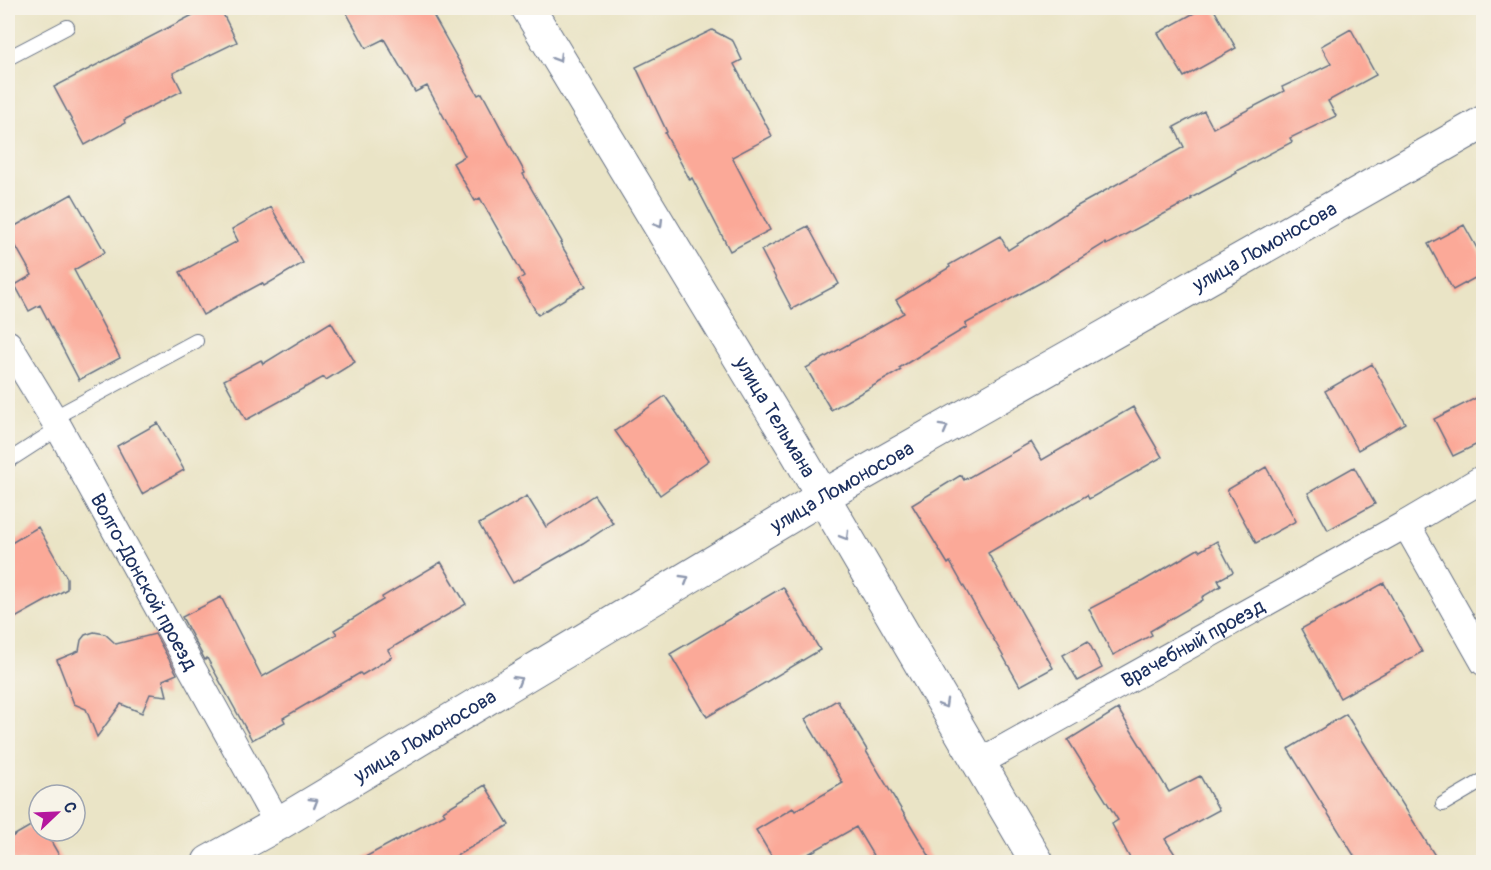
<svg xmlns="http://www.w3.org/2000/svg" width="1491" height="870" viewBox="0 0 1491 870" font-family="Pangolin,sans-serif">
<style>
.building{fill:#fba998}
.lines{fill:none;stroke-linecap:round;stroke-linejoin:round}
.service-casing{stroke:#636e82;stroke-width:16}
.minor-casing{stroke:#636e82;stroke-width:29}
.tertiary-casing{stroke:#636e82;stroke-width:35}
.service{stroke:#fff;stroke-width:14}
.minor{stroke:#fff;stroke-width:27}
.tertiary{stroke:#fff;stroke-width:33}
.oneway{stroke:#8d97ae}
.labels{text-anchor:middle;stroke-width:6;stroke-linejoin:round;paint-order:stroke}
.street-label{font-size:20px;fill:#1b2f5e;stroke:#f7f3e8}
</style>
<rect width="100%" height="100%" fill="#f7f3e8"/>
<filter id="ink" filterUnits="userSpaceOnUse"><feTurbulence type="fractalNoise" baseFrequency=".0167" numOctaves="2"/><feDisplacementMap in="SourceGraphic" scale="12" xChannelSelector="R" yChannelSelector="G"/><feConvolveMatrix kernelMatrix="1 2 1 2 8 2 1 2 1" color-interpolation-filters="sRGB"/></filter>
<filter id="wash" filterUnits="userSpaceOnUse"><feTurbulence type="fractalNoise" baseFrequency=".008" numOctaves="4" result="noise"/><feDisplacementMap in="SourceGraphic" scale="24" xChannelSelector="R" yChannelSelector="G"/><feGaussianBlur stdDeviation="1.35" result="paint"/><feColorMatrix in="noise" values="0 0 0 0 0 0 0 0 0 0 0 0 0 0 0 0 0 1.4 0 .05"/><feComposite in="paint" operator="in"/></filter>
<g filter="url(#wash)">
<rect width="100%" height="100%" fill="#eae4c6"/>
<g id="blocks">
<!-- building -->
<path class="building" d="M206,8h14l17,34 -64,31 9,18 -58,29 1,3 -40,22 -31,-58z
M344,8h85l49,87 4,-2 43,80 -2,1 39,68 -2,1 26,43 -48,29 -20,-35 6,-4 -44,-78 -5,3 -22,-38 12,-7 -38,-70 -12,6 -31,-53 -18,9z
M1203,8h10l23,40 -52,29 -26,-44z
M1351,29l25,46 -48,26 8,15 -46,22 2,4 -56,29 1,2 -46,25 1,1 -86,46 -1,-2 -56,35 -84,46 2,3 -68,41 2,2 -70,40 -25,-42 98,-55 -8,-13 54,-33 -1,-2 51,-29 8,14 64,-41 112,-62 -10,-20 30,-16 9,17 71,-37 -2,-4 49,-23 -10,-18z
M712,30l21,11 9,19 -8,4 38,72 -40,21 38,73 -40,21 -38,-73 -2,2 -25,-47 2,-1 -31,-65z
M72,194l33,58 -31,18 46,88 -41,22 -39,-75 -11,6 -14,-26 17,-10 -24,-43v-2z
M271,207l32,56 -39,23 -2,-3 -59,32 -23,-43 58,-31 -6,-12z
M1464,225l20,36v12l-31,17 -25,-46z
M808,226l31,58 -47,25 -31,-59z
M331,322l24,40 -29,18 -2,-3 -78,43 -22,-40 37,-20 2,4z
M1372,364l33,59 -47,27 -33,-59z
M1484,394v47l-31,15 -19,-37z
M665,396l44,64 -49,35 -45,-64z
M1133,407l29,50 -73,42 -2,-4 -99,58 65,115 -33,18 -70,-124 -2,2 -36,-59 49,-30 3,5 67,-38 11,18z
M158,423l26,47 -42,24 -25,-48z
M1266,467l30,54 -40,22 -29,-53z
M1354,467l21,37 -47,26 -20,-37z
M594,495l19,28 -30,20 -70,40 -34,-59 48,-28 19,31z
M38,527l29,51v11l-59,33v-77z
M1217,541l16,31 -15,8 3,6 -19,11 1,3 -53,31 2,4 -39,20 -24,-46 54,-28 55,-32 2,2z
M441,562l25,42 -78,46 4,7 -30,18 -2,-2 -77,45 2,4 -33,18 -45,-82 -2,2 -23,-43 39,-20 41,80 75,-43 -3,-4 49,-30 -1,-3z
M1384,583l38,69 -82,46 -39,-69z
M783,587l37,63 -113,67 -37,-63z
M94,632l11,2 11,10 39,-10 22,40 -14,6 4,16 -17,-2 -8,19 -21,-9 -24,33 -11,-28 -12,-5 -17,-44 22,-9 2,-11 4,-5z
M1088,641l14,27 -24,13 -15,-26z
M837,700l30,50 -1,1 67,111h-56l-21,-35 -62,35h-19l-19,-32 37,-22 2,3 48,-28 -38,-64z
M1118,709l51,83 31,-16 19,34 -54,29 15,23h-48l-20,-38 6,-4 -50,-80z
M1346,714l93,148h-81l-70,-113z
M485,785l24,40 -63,37h-90l89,-48 -2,-3z
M39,821v10h6l18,31h-48l-7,-12v-11z"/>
</g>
</g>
<g filter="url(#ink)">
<use href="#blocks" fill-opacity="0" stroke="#636e82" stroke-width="1.5"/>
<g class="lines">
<defs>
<path id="service" d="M8,58l59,-31
M53,418l143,-77
M8,461l51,-33
M1443,804l41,-24"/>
<g id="minor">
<path id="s1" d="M8,344l51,84 219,396"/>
<path d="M1406,524l78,138"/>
<path id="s2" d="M978,763l428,-239 78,-46"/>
</g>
<g id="tertiary">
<path id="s3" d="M528,8l264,436 245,418"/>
<path id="s4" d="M209,862l69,-38 544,-327 662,-375"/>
</g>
</defs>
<!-- service casing -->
<use href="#service" class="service-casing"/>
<!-- minor casing -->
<use href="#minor" class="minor-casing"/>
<!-- tertiary casing -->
<use href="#tertiary" class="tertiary-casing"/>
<!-- service -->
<use href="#service" class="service"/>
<!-- minor -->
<use href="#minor" class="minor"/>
<!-- tertiary -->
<use href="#tertiary" class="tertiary"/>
</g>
<!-- one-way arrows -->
<defs><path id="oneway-chevron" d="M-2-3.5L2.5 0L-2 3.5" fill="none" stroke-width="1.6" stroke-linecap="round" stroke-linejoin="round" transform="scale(1.5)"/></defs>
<g class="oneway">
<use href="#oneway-chevron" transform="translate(558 58) rotate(59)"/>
<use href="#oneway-chevron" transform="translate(659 224) rotate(59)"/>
<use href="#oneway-chevron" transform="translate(944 428) rotate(-29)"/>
<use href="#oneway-chevron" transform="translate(845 536) rotate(60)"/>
<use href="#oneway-chevron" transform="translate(685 579) rotate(-31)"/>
<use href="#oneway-chevron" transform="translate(518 680) rotate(-31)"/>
<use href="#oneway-chevron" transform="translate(944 704) rotate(60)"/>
<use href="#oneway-chevron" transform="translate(314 802) rotate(-31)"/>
</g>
</g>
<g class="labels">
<!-- street labels -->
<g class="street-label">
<text dy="7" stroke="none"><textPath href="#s4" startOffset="1222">улица Ломоносова</textPath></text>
<text dy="7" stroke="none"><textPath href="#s3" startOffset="478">улица Тельмана</textPath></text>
<text dy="7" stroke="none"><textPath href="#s4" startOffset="736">улица Ломоносова</textPath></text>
<text dy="7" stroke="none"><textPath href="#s1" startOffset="274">Волго-Донской проезд</textPath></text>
<text dy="7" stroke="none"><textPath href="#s2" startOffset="246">Врачебный проезд</textPath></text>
<text dy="7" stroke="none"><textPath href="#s4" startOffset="250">улица Ломоносова</textPath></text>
</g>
</g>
<!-- margin -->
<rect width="1491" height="870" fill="none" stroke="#f7f3e8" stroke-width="30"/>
<!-- north arrow -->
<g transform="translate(57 813) rotate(67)"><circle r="28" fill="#f7f3e8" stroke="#9fa5b1" stroke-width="1.5"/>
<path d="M0-4.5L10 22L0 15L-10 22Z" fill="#b5179e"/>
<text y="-9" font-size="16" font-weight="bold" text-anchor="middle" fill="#1b2f5e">С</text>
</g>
</svg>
